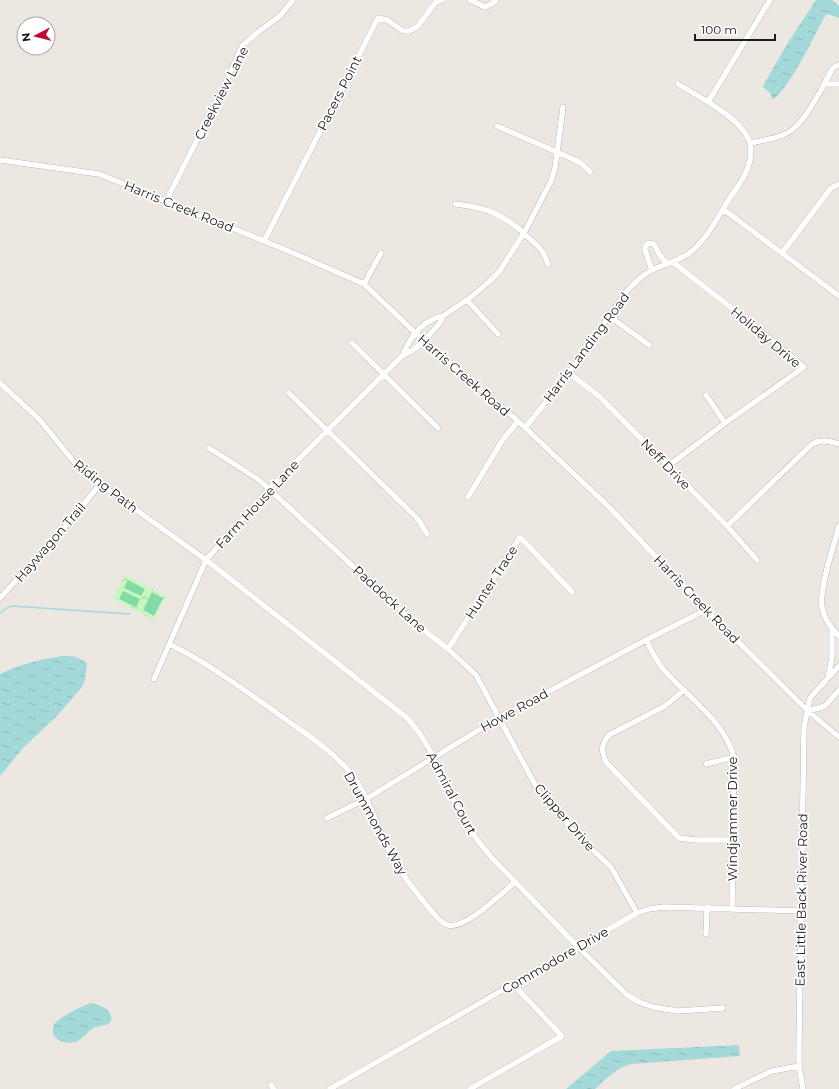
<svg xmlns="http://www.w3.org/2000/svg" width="839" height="1089" viewBox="0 0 839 1089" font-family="Montserrat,sans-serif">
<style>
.park{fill:url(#park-crowns)}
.pitch{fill:#83daa4}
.water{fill:url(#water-ripples)}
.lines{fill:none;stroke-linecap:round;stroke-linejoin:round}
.stream{stroke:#a4d9d9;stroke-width:1.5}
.minor-casing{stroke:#9d9d9d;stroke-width:6}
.minor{stroke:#fff;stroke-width:5.5}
.labels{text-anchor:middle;stroke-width:3.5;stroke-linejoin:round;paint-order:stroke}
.street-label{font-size:13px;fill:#1c1c1c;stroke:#fff}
</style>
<defs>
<pattern id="park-crowns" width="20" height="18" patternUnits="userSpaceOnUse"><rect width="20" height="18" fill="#c8f7c0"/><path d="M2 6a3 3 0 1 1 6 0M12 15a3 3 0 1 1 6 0" fill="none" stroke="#abd3a4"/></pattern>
<pattern id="water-ripples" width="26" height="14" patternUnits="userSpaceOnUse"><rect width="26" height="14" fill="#a4d9d9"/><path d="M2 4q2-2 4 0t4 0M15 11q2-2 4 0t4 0" fill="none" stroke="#8dbaba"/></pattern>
</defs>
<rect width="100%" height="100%" fill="#ede7e2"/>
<!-- park -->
<path class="park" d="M125,575l41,21 -12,24 -41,-21z"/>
<!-- pitch -->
<path class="pitch" d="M128,580l17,9 -4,7 -17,-8z
M123,591l17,8 -4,8 -17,-8z
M152,592l11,6 -9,18 -11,-6z"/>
<!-- water -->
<path class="water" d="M816,0h16l7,6v12l-11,-4 -3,2c-10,18 -37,76 -53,84l-1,-6 -8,-7 2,-5 24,-41z
M63,656c10,0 16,0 24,8l-2,16 -3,7 -25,29 -34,32 -23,28v-102c20,-10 41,-15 63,-18z
M91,1003l12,4 4,2 4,6c2,13 -9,9 -17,13 -7,3 -10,11 -19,14 -11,3 -27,-4 -21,-17 3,-7 30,-20 37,-22z
M739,1045l1,11 -108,8c-15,3 -26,15 -37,25h-29l45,-38z"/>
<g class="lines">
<!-- stream -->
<path class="stream" d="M0,613l7,-5 5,-2 118,8"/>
<defs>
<path id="minor" d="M470,0l15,7 6,-3 5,-4
M824,84h15
M708,102l62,-102
M497,126l78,34 7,4 8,8
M750,143c10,-2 23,-4 33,-8 22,-8 38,-47 50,-67l3,-2 3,-1
M0,160l99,14 192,78 73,32 60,57 94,80 92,87 96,102 102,101 31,26
M166,201l57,-112 19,-43 16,-14 22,-16 13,-16
M455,204c31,3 50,11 73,33 11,10 15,13 20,27
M723,209l116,87
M264,241l114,-223 9,2 16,11h6l8,-4 19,-25 6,-2
M782,253l49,-65 8,-4
M652,270l-7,-20v-3l3,-4 6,1 5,10 8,10
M364,284l17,-31
M467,300l31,34
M609,316l40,29
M352,343l86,85
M402,356c8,-18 20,-37 41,-40
M569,373l31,24 127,129 30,34
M0,383l39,36 35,43 26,22 106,76 201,158c23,24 34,57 49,87 9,19 22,37 36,53l86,89 49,48 12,7 14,5 12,2 13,2 45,-3
M289,393l129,126 9,15
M706,395l19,28
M525,428l44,-55 57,-81c8,-9 17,-18 28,-23 12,-5 23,-8 34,-15 17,-12 29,-35 40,-53 6,-10 15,-20 19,-31 3,-8 5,-18 3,-27 -7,-24 -51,-46 -72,-59
M209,448l50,32 157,144 32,25 28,26 63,117 39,44 33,31 26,46
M668,466l57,-43 79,-56 -58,-48 -57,-44 -16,-13
M468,497l34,-56 16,-20
M727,526l85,-82c10,-5 16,-3 27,0
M839,526c-5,20 -20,62 -17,81 2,12 9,21 17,29
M0,598l70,-77 30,-37
M646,640c5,10 10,20 17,29 25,29 60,50 71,88l-2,151
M169,644c39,19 74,45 109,70 26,19 55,36 75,62 17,23 25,53 38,79 10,19 24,36 37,52 6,6 12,16 20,18 17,5 54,-32 67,-43
M448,649l72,-112 52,55
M828,678l4,-21v-28
M154,679l52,-119 63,-71 133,-133 11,-6 11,-9 15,-17 4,-8 28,-19 19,-16 9,-9 25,-39 27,-52 4,-13 8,-61
M684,690l-19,16 -56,29c-8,9 -8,16 -3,27l73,76 16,2h38
M808,711l17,-5 14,-16
M706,764l28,-7
M327,818l39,-19 134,-82 146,-77 60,-30
M706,934l1,-26
M271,1085l3,4
M330,1089l307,-176 12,-4 15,-2 137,4
M470,1089l92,-53 -49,-52
M734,1089l38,-18 27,-5
M803,1089l-4,-23v-21l5,-318 6,-29 29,-32"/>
</defs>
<!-- minor casing -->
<use href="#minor" class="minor-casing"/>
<!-- minor -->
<use href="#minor" class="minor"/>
</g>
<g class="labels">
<!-- street labels -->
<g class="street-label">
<text transform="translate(221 93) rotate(-63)" y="5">Creekview Lane</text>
<text transform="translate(339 93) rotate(-63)" y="5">Pacers Point</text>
<text transform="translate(179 206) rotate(22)" y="5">Harris Creek Road</text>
<text transform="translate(766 337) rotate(40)" y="5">Holiday Drive</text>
<text transform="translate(586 347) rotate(-53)" y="5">Harris Landing Road</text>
<text transform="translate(464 375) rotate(41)" y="5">Harris Creek Road</text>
<text transform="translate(666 464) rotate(46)" y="5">Neff Drive</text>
<text transform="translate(106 486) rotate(38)" y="5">Riding Path</text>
<text transform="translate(257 504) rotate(-47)" y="5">Farm House Lane</text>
<text transform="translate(50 542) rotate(-49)" y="5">Haywagon Trail</text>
<text transform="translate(491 582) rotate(-57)" y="5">Hunter Trace</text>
<text transform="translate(390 599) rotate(42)" y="5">Paddock Lane</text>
<text transform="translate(697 599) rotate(46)" y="5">Harris Creek Road</text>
<text transform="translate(514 710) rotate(-29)" y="5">Howe Road</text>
<text transform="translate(452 793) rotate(62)" y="5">Admiral Court</text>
<text transform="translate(565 817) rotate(49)" y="5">Clipper Drive</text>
<text transform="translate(732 819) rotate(-90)" y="5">Windjammer Drive</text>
<text transform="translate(376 823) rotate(61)" y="5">Drummonds Way</text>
<text transform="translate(801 900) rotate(-89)" y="5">East Little Back River Road</text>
<text transform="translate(555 960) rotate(-30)" y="5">Commodore Drive</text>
</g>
</g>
<!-- north arrow -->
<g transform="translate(36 36) rotate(263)"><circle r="19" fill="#ffffff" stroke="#a4a4a4"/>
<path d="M0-3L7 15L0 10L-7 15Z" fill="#c00833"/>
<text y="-6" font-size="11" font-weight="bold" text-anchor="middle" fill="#1c1c1c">N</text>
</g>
<!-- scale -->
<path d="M695 34v6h80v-6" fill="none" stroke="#1c1c1c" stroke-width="2"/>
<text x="701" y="34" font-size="12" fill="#1c1c1c" stroke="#ffffff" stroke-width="3" paint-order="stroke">100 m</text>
</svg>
